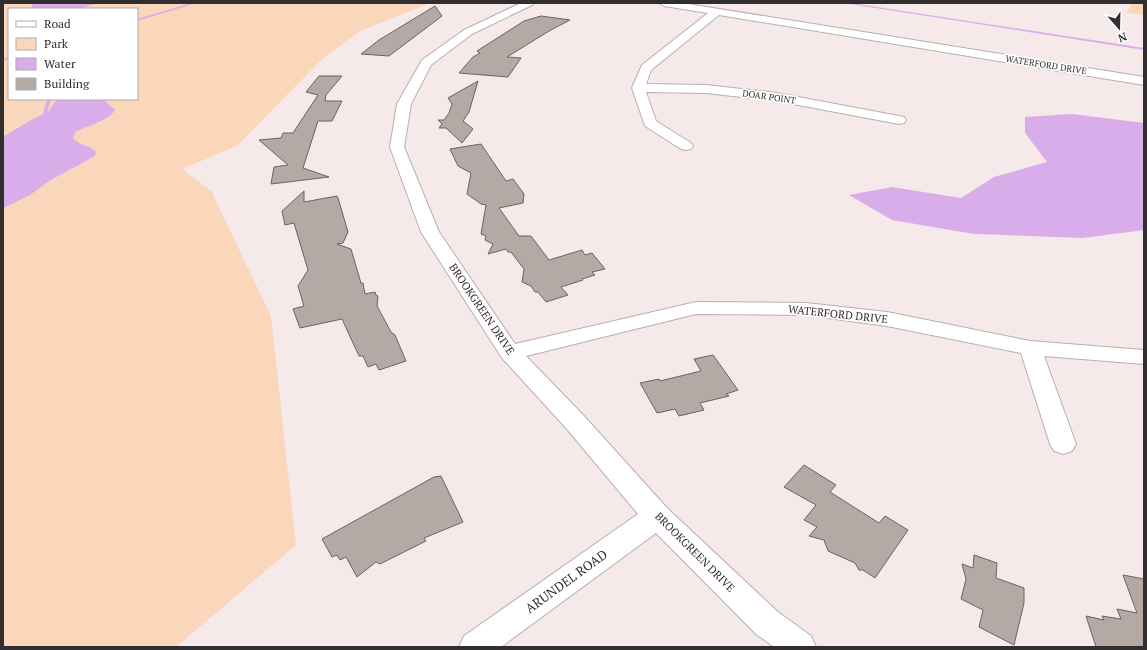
<svg xmlns="http://www.w3.org/2000/svg" width="1147" height="650" viewBox="0 0 1147 650" font-family="'PT Serif',serif">
<style>
.green{fill:#fad6bb;fill-rule:evenodd}
.water{fill:#d9adea}
.lines{fill:none;stroke-linecap:round;stroke-linejoin:round}
.stream{fill:#d9adea;fill-rule:evenodd}
.building{fill:#b5a9a6;stroke:#6d625f}
.minor-casing{stroke:#baaeb0;stroke-width:2}
.minor{fill:#fff;fill-rule:evenodd}
.labels{text-anchor:middle;stroke-width:3.5;stroke-linejoin:round;paint-order:stroke}
.far-street-label{font-size:9px;fill:#322d2e;stroke:#fff}
.street-label{font-size:11px;fill:#322d2e;stroke:#fff}
.near-street-label{font-size:13px;fill:#322d2e;stroke:#fff}
</style>
<rect width="100%" height="100%" fill="#f6e9ea"/>
<!-- green -->
<path class="green" d="M3,3h427l-70,28 -37,27 -86,88 -55,23 31,23 1,5 57,119 25,229 -120,102h-173zM9,9h128v90h-128z
M1133,3h11v12l-18,-2z"/>
<!-- water -->
<path class="water" d="M36,3h61l-18,6h-46l-2,-4z
M57,99h49l-1,2 10,9c-5,10 -30,17 -40,22l-2,6c6,8 18,7 23,14l-1,4 -46,25 -19,14 -27,13v-71l28,-17 17,-8z
M1072,114l72,9v107l-61,8 -109,-4 -82,-14 -43,-25 43,-8 69,11 33,-21 53,-15 -22,-29v-16z"/>
<g class="lines">
<!-- stream -->
<path class="stream" d="M192,3h4l-59,18v-2z
M844,3h7l293,45v2z
M9,57v2l-6,2v-2z
M47,99h4l-6,22 -2,1 -2,-1z"/>
</g>
<!-- building -->
<path class="building" d="M435,6l7,10 -53,40 -28,-2 18,-14z
M541,16l29,4 -21,11 -42,26 14,1 -13,19 -49,-4 14,-16 7,-4 -3,-2 47,-30z
M319,76h23l-16,19 -1,6h17l-10,20h-14l-15,47 26,9 -58,7 3,-17 14,-2 -29,-25 22,-2 2,-5h10l25,-38 -12,-3z
M478,81l-9,31 -6,9 10,8 -11,14 -16,-15h-7l3,-4 -4,-4h6l5,-7 3,-9 -4,-6z
M481,144l25,37 7,-2 11,15 -1,9 -24,5 20,28h12l18,24 33,-10 3,5 7,-2 13,16 -13,3 3,3 -13,4 1,1 -22,7 7,8 -22,7 -8,-10h-3l-4,-6 -9,-4 2,-13 -13,-17h-3l-2,-3 -18,5 5,-10 -8,-4 1,-4 -5,-2 5,-29 -5,-1 -14,-10 4,-21 -13,-7 -8,-17z
M304,191v11l33,-6 1,2 10,34 -5,11 -6,1 14,5 10,34h2l2,11 10,-2 1,3 2,1 -1,10 14,26 4,3 11,26 -27,9 -3,-6 -8,3 -5,-11h-4l-17,-37 -42,9 -7,-19 11,-3 -6,-20 10,-16 -14,-47 -9,2 -3,-14z
M713,355l25,35 -12,4 3,2 -29,7 4,7 -25,6 -4,-7 -18,4 -17,-30 19,-4 1,2 41,-10 -7,-12z
M804,465l32,20 -6,7 49,31 6,-7 23,14 -33,48 -12,-8h-4l-4,-7 -27,-12 -4,-11 -15,-4 8,-9 -13,-7 12,-15 -32,-18z
M441,476l22,46 -39,16 2,3 -46,23 -4,-2 -19,15 -11,-20 -6,3 -3,-5 -5,2 -10,-18 112,-62z
M974,555l23,8 -1,15 28,10v15l-10,42 -35,-18 4,-17 -22,-11 5,-20 -4,-15 11,4z
M1123,575l21,4v68h-48l-10,-31 18,4 -2,-4 19,3 -4,-10 20,4z"/>
<g class="lines">
<defs>
<path id="minor" d="M521,3h13l-2,2 -60,29 -41,31 -20,39 -7,43 35,85 76,112 181,-42 110,1 81,9 143,29 114,9v14l-100,-8 32,88 -4,7 -9,3 -9,-3 -4,-7 -29,-91 -134,-27 -81,-11 -110,-1 -170,42 58,60 83,92 111,104 33,24 5,11h-42l-18,-13 -100,-101 -155,114h-42l5,-11 174,-122 -72,-86 -64,-70 -81,-126 -31,-85 7,-43 25,-44 42,-30z
M659,3h23l462,74v8l-425,-70 -68,55 -5,14 60,1 71,8 122,23 5,1 2,3 -2,3 -5,1 -122,-23 -71,-8 -60,-1 10,29 35,22 2,3 -2,3 -5,1 -5,-1 -36,-23 -13,-38 10,-23 66,-52 -44,-7z"/>
</defs>
<!-- minor casing -->
<use href="#minor" class="minor-casing"/>
<!-- minor -->
<use href="#minor" class="minor"/>
</g>
<g class="labels">
<!-- far-street labels -->
<g class="far-street-label">
<text transform="translate(1046 65) rotate(9)" y="3">WATERFORD DRIVE</text>
<text transform="translate(769 97) rotate(8)" y="3">DOAR POINT</text>
</g>
<!-- street labels -->
<g class="street-label">
<text transform="translate(482 309) rotate(56)" y="4">BROOKGREEN DRIVE</text>
<text transform="translate(838 314) rotate(6)" y="4">WATERFORD DRIVE</text>
<text transform="translate(695 552) rotate(45)" y="4">BROOKGREEN DRIVE</text>
</g>
<!-- near-street labels -->
<g class="near-street-label">
<text transform="translate(566 581) rotate(-36)" y="5">ARUNDEL ROAD</text>
</g>
</g>
<!-- border -->
<rect width="1147" height="650" fill="none" stroke="#322d2e" stroke-width="8"/>
<!-- legend -->
<rect x="8" y="8" width="130" height="92" fill="#ffffff" stroke="#adabab"/>
<rect x="16" y="21" width="20" height="6" fill="#ffffff" stroke="#adabab"/>
<text x="44" y="28" font-size="12" fill="#322d2e">Road</text>
<rect x="16" y="38" width="20" height="12" fill="#fad6bb" stroke="#adabab"/>
<text x="44" y="48" font-size="12" fill="#322d2e">Park</text>
<rect x="16" y="58" width="20" height="12" fill="#d9adea" stroke="#adabab"/>
<text x="44" y="68" font-size="12" fill="#322d2e">Water</text>
<rect x="16" y="78" width="20" height="12" fill="#b5a9a6" stroke="#adabab"/>
<text x="44" y="88" font-size="12" fill="#322d2e">Building</text>
<!-- north arrow -->
<g transform="translate(1119 28) rotate(160)" stroke="#ffffff" stroke-width="3" paint-order="stroke">
<path d="M0-3L7 15L0 10L-7 15Z" fill="#322d2e"/>
<text y="-6" font-size="11" font-weight="bold" text-anchor="middle" fill="#322d2e">N</text>
</g>
</svg>
